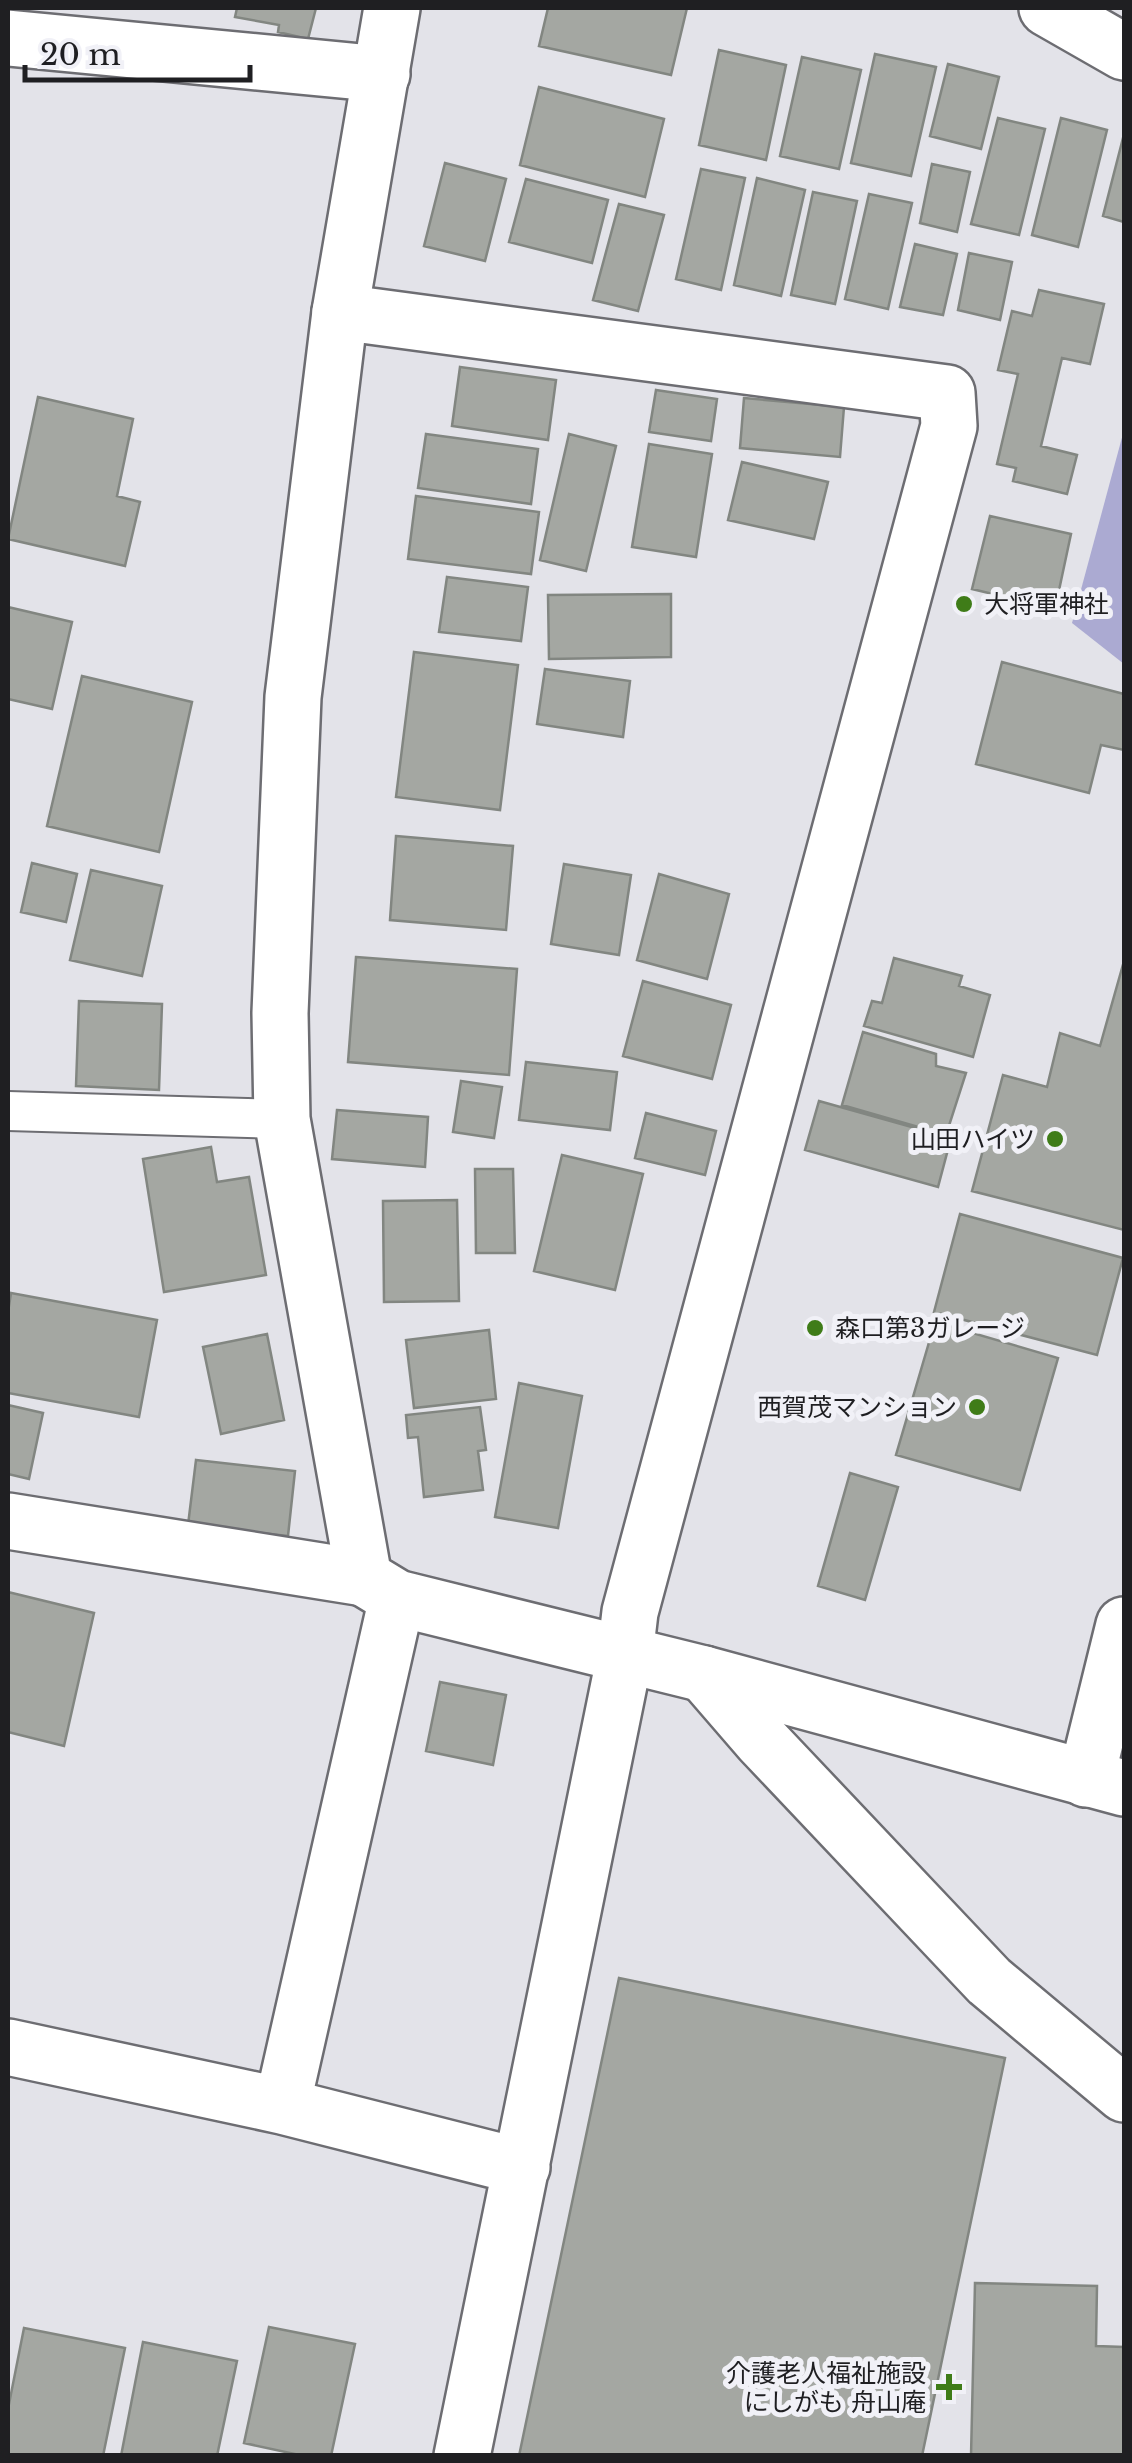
<svg xmlns="http://www.w3.org/2000/svg" width="1132" height="2463" viewBox="0 0 1132 2463" font-family="'Libre Baskerville','Noto Sans JP',serif">
<style>
.forest{fill:#abaad2}
.building{fill:#a4a7a2;stroke:#828681;stroke-width:2.5}
.lines{fill:none;stroke-linecap:round;stroke-linejoin:round}
.service-casing{stroke:#6d6d72;stroke-width:42}
.minor-casing{stroke:#6d6d72;stroke-width:60}
.tertiary-casing{stroke:#6d6d72;stroke-width:60}
.service{stroke:#fff;stroke-width:38}
.minor{stroke:#fff;stroke-width:55}
.tertiary{stroke:#fff;stroke-width:55}
.poi-dot{fill:#3f7c18;stroke:#f1f1f7;stroke-width:4}
.labels{text-anchor:middle;stroke-width:10;stroke-linejoin:round;paint-order:stroke}
.poi-label{font-size:25px;fill:#1f1f22;stroke:#f1f1f7;text-anchor:end}
</style>
<rect width="100%" height="100%" fill="#e3e3e9"/>
<!-- forest -->
<path class="forest" d="M1124,430v234l-52,-41z"/>
<!-- building -->
<path class="building" d="M237,8h79l-8,31 -30,-7 1,-7 -44,-8z
M548,8h139l-16,67 -132,-29z
M719,50l67,15 -20,95 -67,-15z
M875,54l61,13 -25,109 -60,-13z
M802,57l59,13 -22,99 -59,-13z
M948,64l51,13 -18,72 -51,-13z
M539,87l125,32 -19,78 -125,-32z
M998,118l47,11 -26,106 -48,-11z
M1061,118l46,12 -29,117 -46,-12z
M1123,138h1v84l-21,-6z
M445,163l61,16 -21,82 -61,-15z
M932,164l38,8 -13,60 -37,-9z
M701,169l44,9 -24,112 -45,-11z
M757,178l48,12 -24,106 -47,-11z
M526,179l82,21 -16,63 -83,-21z
M813,192l44,9 -22,103 -44,-9z
M869,194l43,9 -24,106 -43,-10z
M619,204l45,11 -26,96 -45,-11z
M915,244l42,10 -14,61 -43,-8z
M969,253l43,9 -12,58 -42,-10z
M1039,290l65,14 -14,60 -28,-6 -21,88 36,9 -10,39 -54,-13 3,-13 -19,-4 21,-90 -20,-4 14,-59 20,5z
M460,367l96,13 -8,60 -96,-14z
M656,390l61,9 -6,42 -62,-9z
M38,397l95,22 -16,77 23,6 -15,64 -117,-27z
M744,398l100,9 -4,50 -100,-9z
M426,434l112,15 -7,55 -113,-16z
M569,434l47,12 -30,125 -46,-11z
M649,444l63,10 -16,103 -64,-10z
M742,462l86,20 -14,57 -86,-19z
M416,496l123,16 -8,62 -123,-15z
M990,516l81,18 -16,75 -83,-20z
M447,577l81,10 -7,54 -82,-9z
M671,594v63l-122,2 -1,-64z
M8,607l64,15 -20,87 -44,-10z
M414,652l104,13 -18,145 -104,-13z
M1002,662l122,32v56l-23,-5 -12,48 -113,-29z
M545,669l85,12 -7,56 -86,-13z
M82,676l110,26 -33,150 -112,-26z
M396,836l117,10 -7,84 -116,-10z
M32,863l45,11 -11,48 -45,-10z
M564,864l67,11 -12,80 -68,-11z
M91,870l71,16 -20,90 -72,-16z
M659,874l70,20 -22,85 -70,-19z
M356,957l161,12 -8,106 -161,-13z
M894,958l68,18 -3,10 31,9 -17,62 -109,-31 8,-25 10,2z
M1124,961v269l-152,-39 31,-116 44,12 13,-54 40,13z
M643,981l88,24 -19,74 -89,-23z
M79,1001l83,3 -3,86 -83,-4z
M863,1032l73,22v12l30,7 -20,62 -104,-30z
M526,1062l91,10 -7,58 -91,-10z
M461,1081l41,6 -8,51 -41,-6z
M819,1101l132,37 -13,49 -133,-37z
M337,1110l91,7 -3,50 -93,-8z
M646,1113l70,18 -11,44 -70,-17z
M211,1147l6,35 32,-5 17,98 -102,17 -21,-133z
M562,1155l81,19 -28,116 -81,-19z
M475,1169h38l2,84h-39z
M457,1200l2,101 -75,1 -1,-101z
M960,1214l163,44 -26,97 -163,-43z
M11,1293l146,27 -18,97 -131,-24v-81z
M935,1322l123,36 -38,132 -124,-35z
M489,1330l7,69 -82,9 -8,-68z
M267,1334l17,86 -63,14 -18,-87z
M519,1383l63,13 -24,132 -63,-11z
M8,1405l35,8 -14,66 -21,-5z
M480,1407l6,43 -8,1 5,39 -59,7 -6,-60 -10,1 -2,-23z
M196,1460l99,11 -7,65 -100,-11z
M850,1473l48,14 -33,113 -47,-14z
M8,1592l86,21 -30,133 -56,-14z
M440,1682l66,13 -13,70 -67,-14z
M619,1978l386,80 -83,398h-403z
M975,2283l122,3 -1,60 28,1v109h-153z
M269,2327l86,17 -24,112h-27l-60,-13z
M24,2328l101,20 -22,108h-95v-47z
M143,2342l94,19 -20,95h-96z"/>
<g class="lines">
<defs>
<path id="service" d="M8,1111l274,8"/>
<path id="minor" d="M1047,8l77,44
M8,38l374,36
M340,312l607,81 2,33 -319,1186 -5,43 -163,801
M8,1521l356,57
M704,1674l57,66 228,241 135,113
M1086,1779l38,-154
M8,2047l274,59 240,61
M282,2106l115,-508"/>
<path id="tertiary" d="M392,8l-52,304 -47,385 -13,316 2,106 82,459 33,20 307,76 420,114"/>
</defs>
<!-- service casing -->
<use href="#service" class="service-casing"/>
<!-- minor casing -->
<use href="#minor" class="minor-casing"/>
<!-- tertiary casing -->
<use href="#tertiary" class="tertiary-casing"/>
<!-- service -->
<use href="#service" class="service"/>
<!-- minor -->
<use href="#minor" class="minor"/>
<!-- tertiary -->
<use href="#tertiary" class="tertiary"/>
</g>
<!-- markers -->
<g class="poi-dot">
<circle cx="964" cy="604" r="10"/>
<circle cx="1055" cy="1139" r="10"/>
<circle cx="815" cy="1328" r="10"/>
<circle cx="977" cy="1407" r="10"/>
<path d="M944 2372h10v10h10v10h-10v10h-10v-10h-10v-10h10z"/>
</g>
<g class="labels">
<!-- poi labels -->
<g class="poi-label">
<text x="984" y="613" text-anchor="start">大将軍神社</text>
<text x="1035" y="1148">山田ハイツ</text>
<text x="835" y="1337" text-anchor="start">森口第3ガレージ</text>
<text x="957" y="1416">西賀茂マンション</text>
<text x="926" y="2382">介護老人福祉施設<tspan x="926" dy="29">にしがも 舟山庵</tspan></text>
</g>
</g>
<!-- border -->
<rect width="1132" height="2463" fill="none" stroke="#1f1f22" stroke-width="20"/>
<!-- scale -->
<path d="M25 65v15h225v-15" fill="none" stroke="#1f1f22" stroke-width="5"/>
<text x="40" y="65" font-size="30" fill="#1f1f22" stroke="#f1f1f7" stroke-width="8" paint-order="stroke">20 m</text>
</svg>
